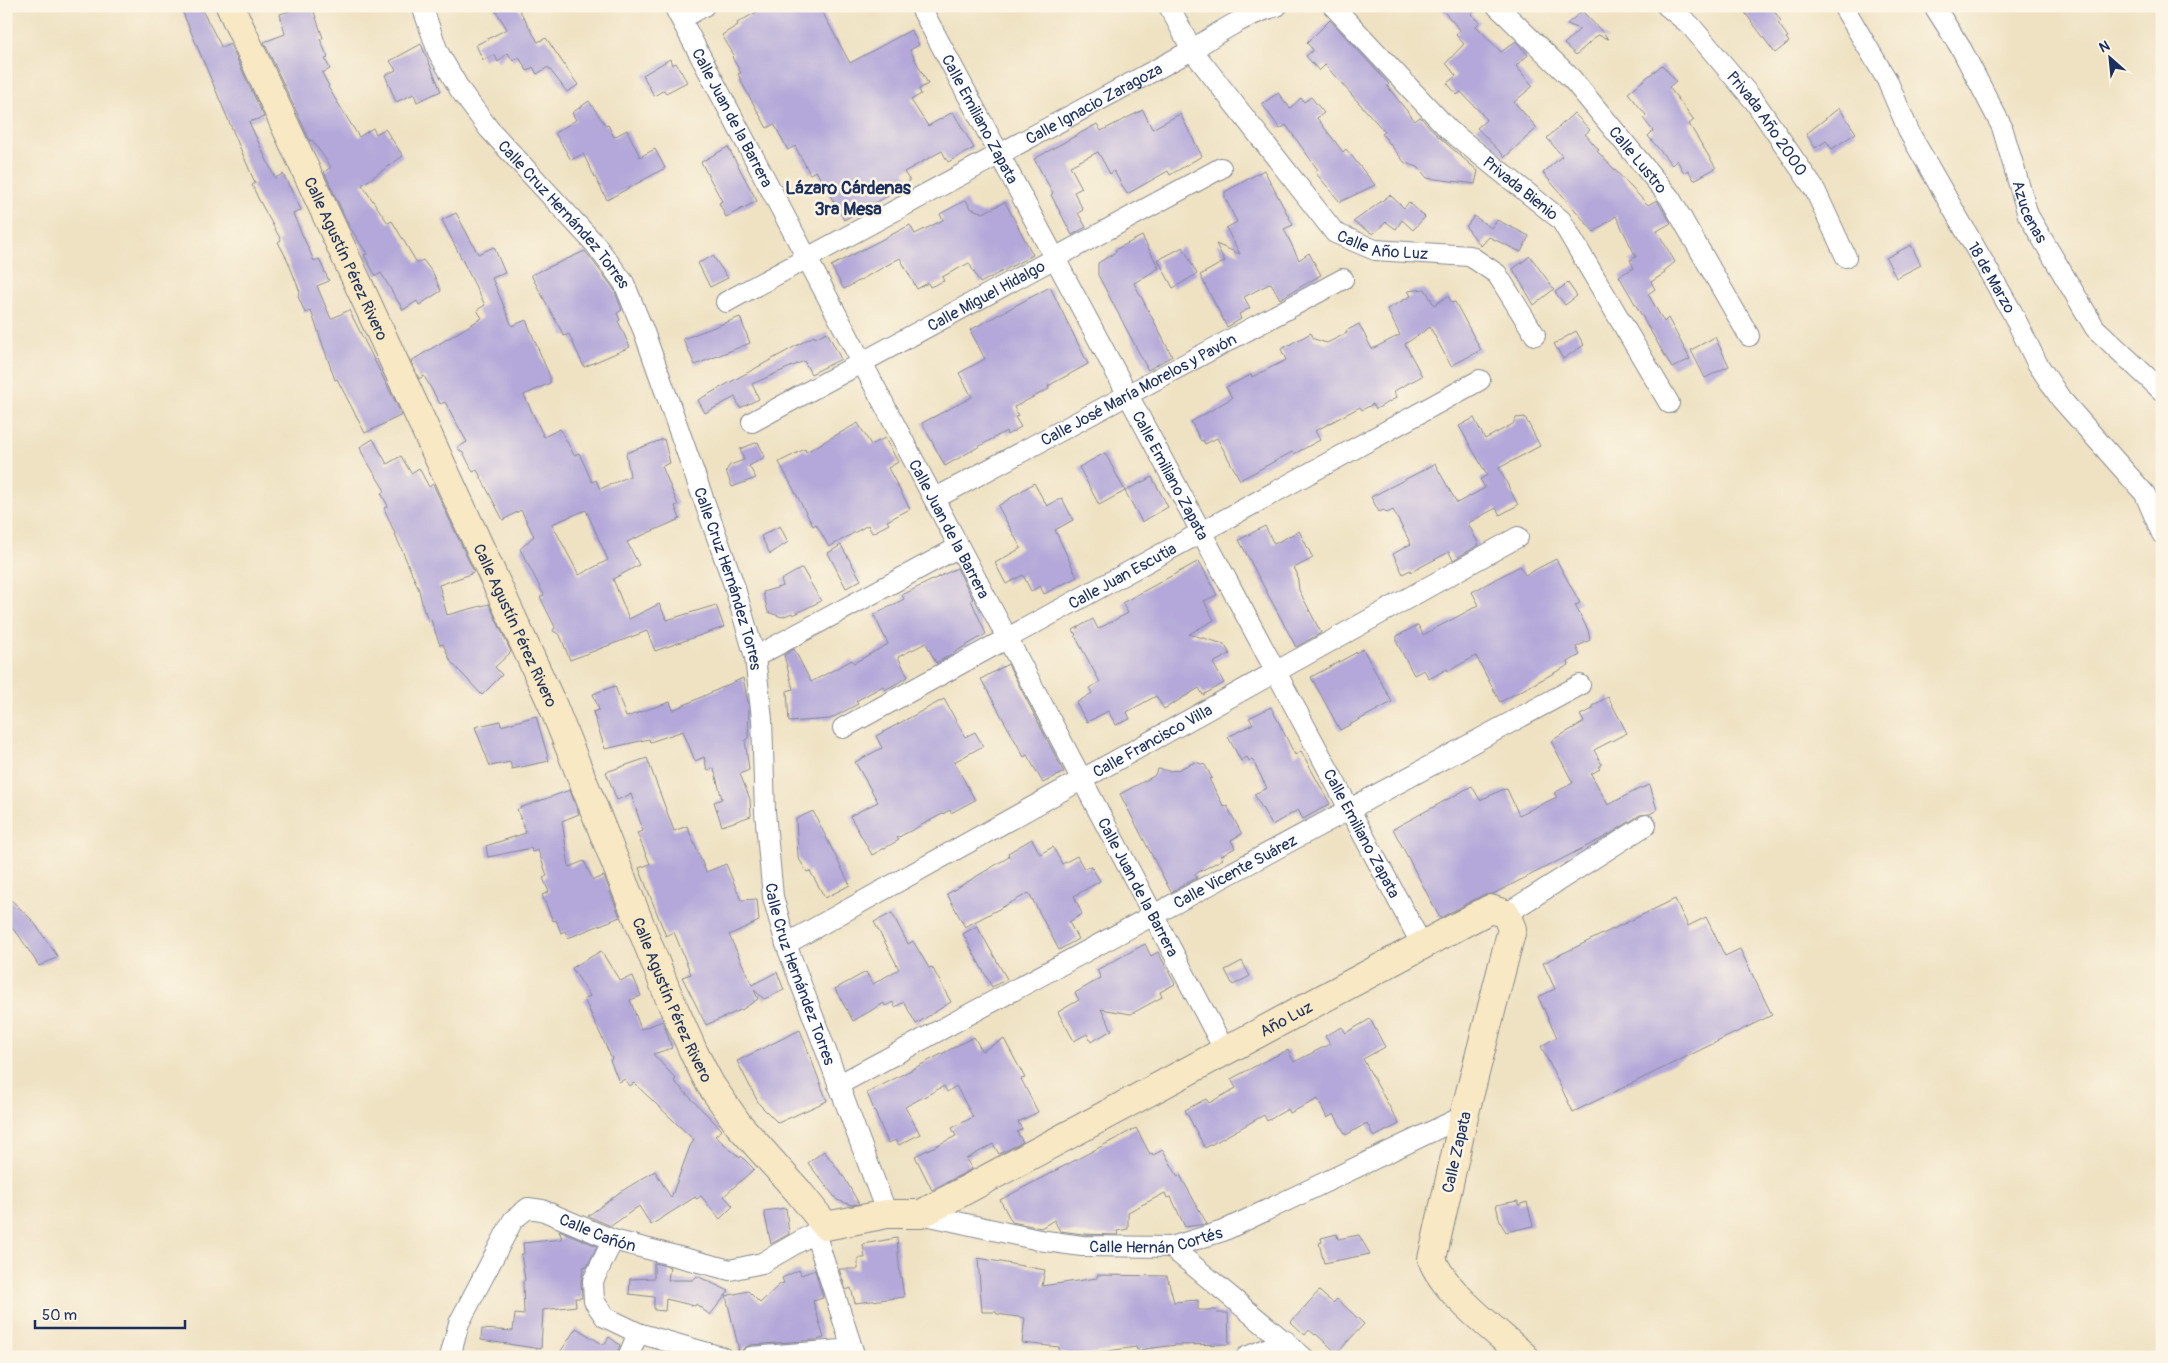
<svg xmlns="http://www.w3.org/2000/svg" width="2168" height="1363" viewBox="0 0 2168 1363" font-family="Pangolin,sans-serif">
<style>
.building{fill:#b3a8d9;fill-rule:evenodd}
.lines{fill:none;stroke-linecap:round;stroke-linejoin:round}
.street-casing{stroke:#858890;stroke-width:22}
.secondary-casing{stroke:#858890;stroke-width:30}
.street{stroke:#fff;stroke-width:20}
.secondary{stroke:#f8e8c3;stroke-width:28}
.labels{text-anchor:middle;stroke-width:5;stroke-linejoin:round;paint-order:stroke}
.street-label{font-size:16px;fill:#1b2f5e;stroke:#fcf5e5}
.neighbourhood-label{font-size:18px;font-weight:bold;fill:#1b2f5e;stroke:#fcf5e5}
</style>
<rect width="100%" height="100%" fill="#fcf5e5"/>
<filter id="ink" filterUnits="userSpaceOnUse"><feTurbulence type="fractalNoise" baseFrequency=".02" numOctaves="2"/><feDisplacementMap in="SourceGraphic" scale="10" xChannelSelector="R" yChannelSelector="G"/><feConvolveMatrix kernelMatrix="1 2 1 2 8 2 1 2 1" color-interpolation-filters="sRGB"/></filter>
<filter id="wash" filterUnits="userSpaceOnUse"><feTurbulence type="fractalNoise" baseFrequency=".0096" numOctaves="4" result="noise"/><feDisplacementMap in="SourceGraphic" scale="20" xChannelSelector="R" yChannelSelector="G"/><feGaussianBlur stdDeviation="1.12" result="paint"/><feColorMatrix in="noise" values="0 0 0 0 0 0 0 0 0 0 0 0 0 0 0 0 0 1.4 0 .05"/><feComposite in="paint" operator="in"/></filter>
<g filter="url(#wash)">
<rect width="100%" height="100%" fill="#efe2c3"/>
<g id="blocks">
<!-- building -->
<path class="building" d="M180,6h20l22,42 8,-4 34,73 -15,5 26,56 8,-4 18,36 -8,4 21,47 5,-2 10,22 -12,5 14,33 18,-9 53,105 -37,18 -28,-54 -2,1 -24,-69 -6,2 -7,-17 2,-4 -12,-31 -10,-19 3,-2 -23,-42 -6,-13 3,-2z
M305,6h7l11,32 -3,1 8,19 -3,1 5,10 -8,4 7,13 -1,1 31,50 14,-9 3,6 9,-5 18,27 -41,29 26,38 4,-2 25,42 6,-3 10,13 8,18 -22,14 -2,-4 -14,9 -22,-37 -5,3 -12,-21 3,-1 -18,-28 -25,-54 7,-5 -19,-27 -2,1 -46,-99 21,-8 -5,-20z
M493,6h24l21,36 8,-4 32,47 -11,7 -19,-25 -11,7 -4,-7 -6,4 -8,-14 -6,4 -5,-8 -10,9 -3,-7 -12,5 -7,-15 31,-16z
M767,6h52l31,57 61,-33 8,15 -9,5 18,34 -9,5 2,5 -10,6 17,26 25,-14 21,36 -26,14 -6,-11 -38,21 6,9 -14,9 1,1 -53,29 -28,-49 -6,3 -15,-28 -7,4 -14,-26 -7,4 -23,-41 -6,-13 3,-1 -9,-16 2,-2 -12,-20 16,-10 -1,-2z
M1439,6h41l-9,8 9,8 -4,4 25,26 15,-11 12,14 -12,11 17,20 -19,16 23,26 -32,29 -28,-29 9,-8 -4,-6 -21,-22 -4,3 -10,-12 9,-7 -10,-13 18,-19 -8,-9 4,-5z
M1740,6h31l10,15 -3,2 10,14 -2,1 3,4 -14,11z
M1582,11l27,28 -11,-4 -22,20 -12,-11 16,-15 -13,-5z
M1330,20l59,64 -2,2 28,35 5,-4 20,21 38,33 -3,13 -48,-6 -9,-11 -13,-4 -23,-29 3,-2 -60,-67 -6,6 -13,-15 7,-6 -6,-7z
M421,44l20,47 -24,11 -3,-8 -18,8 -11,-27 11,-5 -6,-9z
M670,59l2,6 4,-2 11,19 -21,11 -2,-3 -10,6 -11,-21z
M1662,65l14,16 -7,6 25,33 -5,4 27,44 -22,12 -6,-10 -4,3 -7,-13 -5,5 -24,-29 5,-5 -10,-13 3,-3 -18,-22z
M1278,93l12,15 11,-10 3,4 7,-5 13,16 -7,5 26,34 3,-3 29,36 -35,17 -25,-30 3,-2 -32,-45 -6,4 -18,-25z
M589,101l17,25 2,-1 6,12 13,-7 13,27 15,-8 10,19 -58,32 -24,-46 -12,6 -16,-27 21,-13 -4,-7z
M1839,108l17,25 -24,16 -6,-8 -11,7 -9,-14z
M1143,110l9,19 28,-15 22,42 -32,19 -2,-4 -41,23 -13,-23 -4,3 -12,-22 -28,14 12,22 -8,4 9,18 -5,3 8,14 -14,8 -21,-40 2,-2 -19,-34 63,-35 4,7z
M1574,113l16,17 -5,4 14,16 -2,1 51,54 9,-5 14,23 -14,8 18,31 -11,9 1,2 -14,9 4,7 -7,5 16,28 4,-4 22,41 -18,9 -53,-92 15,-8 -4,-8 6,-3 -20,-41 -22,16 -51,-59 19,-17 -15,-18z
M728,147l29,54 -31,16 -7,-14 3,-2 -21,-39z
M1264,170l29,55 -9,4 15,31 10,-7 12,22 -41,24 -9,-16 -27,14 6,11 -11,6 2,5 -14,8 -27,-52 25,-14 -9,-17 24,10 -14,-26 11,-6 -12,-24v-6z
M1390,195l14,13 5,-6 16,15 -12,13 -11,-10 -6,9 -10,-7 -13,12 -20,-12z
M966,200l4,8 13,5 22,-11 28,53 -53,28 -11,-20 -27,14 2,4 -14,6 -2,-4 -11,6 -17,-31 -56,31 -13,-23 79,-41 5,9 28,-14 -3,-6z
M456,213l22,41 16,-7 11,26 -13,5 20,48 14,-6 24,57v6l-26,12 20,42 16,-8 14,26 5,-2 13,29 4,-2 4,9 30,-13 -4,-23 38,-14 6,24 -8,3 16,39 -3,1 5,13 -53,23 12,23 -26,14 16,40 30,-15 8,16 49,-15 8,22 -69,24 -8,-20 -77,29 -10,-25 -7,-4 2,-4 -15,-30 4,-2 -24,-46 14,-13 -13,-26 -18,10 -26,-50 -4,2 -9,-18 -7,-6 10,-6 -22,-40 -5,2 -16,-28 -5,3 -8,-18 71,-43 -5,-8 8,-5 -43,-85zM586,510l22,50 -29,15 -27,-51z
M1474,216l17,12 6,-8 32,16 -8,16 -32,-15 -8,9 -15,-19z
M1142,236l17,32 -25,15 38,73 -24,14 -50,-95v-12l18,-11 -1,-2z
M1911,245l10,20 -25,13 -10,-20z
M1183,247l14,27 -24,14 -15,-28z
M585,251l29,38 8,21 -5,3 3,7 -2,1 12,26 -46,20 -15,-33 -5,2 -33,-61z
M713,256l15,22 -18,9 -12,-24z
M1530,256l24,33 -20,16 -21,-36z
M1568,283l9,13 -12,9 -10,-13z
M1050,287l38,77 -40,22 1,3 -35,18 4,9 -3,1 6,10 -14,8 -1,-4 -61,35 -23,-43 50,-26 -13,-24 26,-14 -15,-29z
M1425,289l9,16 14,-9 4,7 3,-1 26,48 -30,16 -21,-39 -25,17 17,32 -28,15 2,7 -20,11 -3,-5 -11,6 -2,-3 -45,24 5,9 -26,14 -2,-2 -52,28 -23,-42 -12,6 -2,-4 -2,1 -10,-19 41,-24 -6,-11 25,-12 1,2 34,-17 -5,-11 30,-16 3,6 13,4 20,-10 -1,-2 13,-7 13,25 28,-14 -13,-26 24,-13 -3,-5z
M740,317l10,26 -55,22 -12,-26z
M1576,331l8,14 -21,14 -9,-15z
M827,332l14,27 -30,15 -7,-13 -52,23 7,15 -19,9 -5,-11 -30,16 -7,-13 116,-64 1,2z
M1715,337l14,29 -24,12 -14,-28z
M1525,417l15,29 -41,22 19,37 -18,10 -4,-7 -28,15 11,22 -26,15 -4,-8 -38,20 -1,-2 -7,4 -10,-20 18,-10 -18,-34 -6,3 -3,-3 -5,2 -8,-15 64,-33 22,39 28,-15 -5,-9 7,-4 -28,-49 15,-8 11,21 28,-15 3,-6z
M858,423l13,22 14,-7 13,24 -10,6 22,41 -23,12 2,3 -17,9 -4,-8 -39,22 -13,-23 -3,2 -34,-64 26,-13 1,3z
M373,439l14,25 14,-8 10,17 8,-5 10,19 4,-3 41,88 -4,1 1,1 -32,11 8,30 42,-11 22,48 -16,15 7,8 -20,20 -31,-33 -8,-18 -3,1 -9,-25 -3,1 -3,-10 -1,1 -5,-22 -35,-82 4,-2 -7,-13 4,-2 -23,-38 -2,-6z
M758,442l7,15 -16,9 7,12 -24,9 -6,-16 4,-6 14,-5 -4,-11z
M1105,453l20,38 -26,14 -20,-38z
M1152,477l16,30 -26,15 -17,-31z
M1034,483l13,23 15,-8 11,22 -18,10 22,47 -33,17 -4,-8 -9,5 -8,-16 -17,9 -11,-21 26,-15 -23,-42z
M780,526l8,16 -18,12 -9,-18z
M1265,526l9,18 25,-13 14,27 -19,10 3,5 2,17 22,43 -25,14 -57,-107z
M841,545l20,35 -15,8 -18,-35z
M1556,559l24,44 -5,2 13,25 2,10 -14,7 4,8 -12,7 1,3 -69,37 -24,-46 -28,15 -1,-2 -18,10 -5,-9 -10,5 -17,-32v-7l21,-11 5,10 56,-30 -7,-13 48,-26 5,9z
M1199,561l18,34 -13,6 10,19 -25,14 35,10 6,10 -17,9 11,20 -21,12 -4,-7 -35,21 -8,-13 -29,16 3,7 -14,6 -8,-14 -21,11 -11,-19 16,-10 -3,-5 11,-6 -25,-46 1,-1 -3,-5 20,-11 5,10 30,-16 -6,-10z
M802,568l19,33 -28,14 -1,-2 -10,4 -14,-5 -5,-20 20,-6 -2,-6z
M957,568l16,31 -2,1 15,34 -50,29 -10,-20 -28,14 10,20 -23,13 -2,-4 -27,15 2,3 -28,15 -41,3 -2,-31 6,-2 -9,-34 10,-6 17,33 41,-22 2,3 34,-19 -14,-29 30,-16 -2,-4z
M1363,649l29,53 -52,28 -29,-53z
M1008,664l56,108 -21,11 -16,-28 -3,2 -43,-78z
M743,678l6,29 -1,31 -3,2 4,30 -9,4 10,25 1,17 -29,10 -8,-24 8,-3 -8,-30 -7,1 -3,-13 -9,4 -12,-30 -33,11 -1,-3 -44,10 -12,-37 6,-2 -6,-16 22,-8 11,31 44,-15 3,8z
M1608,697l19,36 -33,17 8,15 -4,2 2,2 -9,5 17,31 31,-16 11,-4 7,25 -7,4 -10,1 -35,22 -112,57 -10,1 -43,23 -47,-89 79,-43 8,14 22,-10 5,-1 12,26 38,-18 -3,-4 19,-10 -22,-42 33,-19 -4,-7 13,-6 -1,-3z
M944,699l21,38 10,-5 8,14 -29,16 21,38 -24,13 -1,-3 -53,28 2,2 -27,15 -22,-39 28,-14 -23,-40 27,-14 -6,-12z
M1271,707l24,48 6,-4 29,53 -27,15 -5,-9 -26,15 -18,-31 13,-6 -15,-29 -3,2 -2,-4 -6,4 -13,-24 25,-13 -4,-6z
M536,716l13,45 -37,8 -2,-7 -20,4 -15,-39 25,-6 1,5z
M647,758l27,73 13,-5 19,46 20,-8 15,36 16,-1 2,22 -30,14 23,50 25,-13 7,18 -20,9 -10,-9 4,9 -15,10 -37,16 -24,-48 9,-3 -17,-42 -8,4 -27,-68 11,-4 -13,-31 6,-2 -12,-37 -14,6 -11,-28z
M1195,762l10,3 7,13 -3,1 15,28 3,-1 15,28 -11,6 4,8 -14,8 2,3 -28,15 2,4 -26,14 -51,-98 34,-18 4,-7 13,2 3,-1 1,1z
M570,790l9,24 -17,7 7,46 15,-6 9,19 11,-4 16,41 -52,21 -3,-7 -4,2 -5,-13 -3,1 -11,-26 7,-3 -6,-14 4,-2 -9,-26 -6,2 -1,-4 -43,9 -2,-11 40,-13 -9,-24z
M813,811l37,74 -25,13 -15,-27 -3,1 -9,-15 -2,-38z
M1032,839l8,15 13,-7 9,17 15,-8 7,13 7,-3 9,15 -26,15 8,18 -13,8 9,17 -19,11 -30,-57 -64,34 -18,-33 62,-37 -1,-4z
M6,895l27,26 25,36 -19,9 -21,-32 -12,-11z
M1675,899l13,27 18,-9 19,39 15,-7 32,66 -199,97 -32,-66 16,-9 -19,-40 17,-8 -12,-26z
M892,913l16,31 5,-3 16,27 3,-1 19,35 -35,22 -12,-22 -9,5 -2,-5 -8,4 -1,-3 -31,18 -18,-32 31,-17 7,12 26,-15 -25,-47z
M977,926l30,53 -15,8 -29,-53z
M1145,944l6,12 7,-4 17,32 -15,8 2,5 -31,17 -30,-5 11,21 -21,12 -4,-8 -13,7 -16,-29 21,-12 -4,-7 26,-15 -4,-8z
M601,951l19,30 13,-5 8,20 -11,4 11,29 22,-8 9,27 -19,6 23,25 -2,2 48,49 -7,6 25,22 1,-2 13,13 -30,27 9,10 -13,13 -19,-23 -4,3 -2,-2 -44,28 -12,-19 -28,20 -23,-10 32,-24 35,-21 16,27 19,-52 4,-6 -60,-57 -4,3 -5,-7 -6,3 -9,-22 2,-1 -28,-60 6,-3 -18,-28z
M1242,961l8,15 -17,9 -8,-15z
M1370,1019l15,28 -22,12 36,65 -25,13 -7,-14 -21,12 -12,-21 -7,4 -9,-19 -28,14 -2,-4 -21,12 -3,-6 -59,33 -20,-38 21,-11 3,4 27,-15 -5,-9 32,-17 25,-12 6,12 36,-18 -5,-8 17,-9 4,6z
M800,1030l27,71 -49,22 -19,-19 -22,-43z
M974,1037l8,14 22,-12 21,39 -4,1 17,33 -20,10 4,7 -5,3 6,10 -24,12 -6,-10 -27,15 6,10 -40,21 -17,-34 41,-20 -4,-8 21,-11 -17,-31 -9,6 -3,-6 -39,21 15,27 -21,11 -3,-5 -8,3 -21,-50z
M1136,1128l14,26 2,-1 1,2 10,-5 15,27 2,-2 27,49 -22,3 -14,-30 -4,1 -2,-5 -37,19v17l-11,2 1,4 -35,-1 -23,-3 -6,-11 -13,8 -29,-6 -12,-22z
M824,1151l20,26 15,27 -7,1 -15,-5 -29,-37z
M1518,1201v4l9,-3 6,24 -27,6 -6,-10 -4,-17z
M786,1208l3,26 -18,10 -7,-33z
M559,1230l38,16 -10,21 -3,-1 -3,16 1,16h-7l1,8 -33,4 -2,39 -60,-9 1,-11 31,2 2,-17 9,1 -1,-34 2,-1 -4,-26h3l-1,-11 39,-4z
M1337,1234l1,5 21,-4 11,19 -46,9 -5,-20 3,-1 -1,-4z
M897,1238l3,38h1l3,21 -49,6 -4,-15 -5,2 -7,-21h19v-11h7l-2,-14z
M978,1258l67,12 -3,16 55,-8v-3l70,1 7,26 24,-2v10h18l1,3h11l1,31 -53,1 -39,5 -1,-3 -70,10v-4h-7v-6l-37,-4 3,-25 -28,-4 -1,-2h-14z
M654,1263l16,4 -2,13h25l4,-4 32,15 -19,24 -14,-11 -1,2 -29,-7 -1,12 -11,-1v-13l-25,-3 1,-15 24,-1z
M799,1270l2,5 14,-5 8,28 -10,3 11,37 -8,2 -66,5 -6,3 -5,8 -1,-10 -12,-50 22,-5 12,12 20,-19 4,-1 -2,-5z
M1319,1291l14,12 4,-4 27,25 -27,29 -21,-19 -1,1 -6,-5 -4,5 -14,-13z
M576,1328l28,17 5,-8 11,8 -4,12h-59z"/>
</g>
</g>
<g filter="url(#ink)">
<use href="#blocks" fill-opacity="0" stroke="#858890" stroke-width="1"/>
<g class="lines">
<defs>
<g id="street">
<path id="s1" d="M422,6l16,46 22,38 29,39 106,115 29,39 20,49 90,253 21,72 7,62 3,93 8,85 13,47 101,270"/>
<path id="s2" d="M674,6l551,1045"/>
<path id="s3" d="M920,6l502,939"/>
<path id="s4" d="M1169,6l23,44 143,183 40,17 95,6 27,18 38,61"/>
<path id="s5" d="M1333,6l116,124 112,90 108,183"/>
<path id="s6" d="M1497,6l75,73 98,119 79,138"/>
<path id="s7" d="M1667,6l23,19 65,77 60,88 31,67"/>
<path id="s8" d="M1843,6l44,74 23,54 102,178 25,51 24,36 84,95 17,40"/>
<path id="s9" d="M1934,6l28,44 40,77 26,88 67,113 67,63"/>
<path d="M681,19l23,-13"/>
<path id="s10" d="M726,302l466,-252c27,-18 53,-35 85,-44"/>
<path id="s11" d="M752,422l469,-254"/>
<path id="s12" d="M934,499l409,-220"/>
<path d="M755,657l204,-110"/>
<path id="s13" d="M843,728l637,-348"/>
<path d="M1506,914l140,-89"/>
<path id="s14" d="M786,944l732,-407"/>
<path id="s15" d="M838,1085l742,-400"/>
<path id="s16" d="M921,1214l118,26 43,6 89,1 52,-16 241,-115"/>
<path d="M815,1233l40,124"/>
<path d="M613,1240l-20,41 1,20 11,16 33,16 84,24"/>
<path d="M1171,1247l132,110"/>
<path id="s17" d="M450,1357l9,-34 54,-103 15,-12 14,2 71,30 117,30 32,-7 64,-37"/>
<path d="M628,1357l10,-24"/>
<path d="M751,1357l90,-7 14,6"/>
<path d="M1246,1357l40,-16"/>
</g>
<g id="secondary">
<path id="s18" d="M230,6l323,700 116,291 25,56 16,31 28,40 60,67 28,35 61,-12h34l569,-305 16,5 6,15 -48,187 -32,143c12,34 66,73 93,98"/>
</g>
</defs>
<!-- street casing -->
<use href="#street" class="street-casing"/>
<!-- secondary casing -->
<use href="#secondary" class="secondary-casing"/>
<!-- street -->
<use href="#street" class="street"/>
<!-- secondary -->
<use href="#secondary" class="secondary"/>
</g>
</g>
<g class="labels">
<!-- street labels -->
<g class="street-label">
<text dy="6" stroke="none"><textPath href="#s10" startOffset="418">Calle Ignacio Zaragoza</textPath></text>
<text dy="6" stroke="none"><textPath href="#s2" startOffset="126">Calle Juan de la Barrera</textPath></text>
<text dy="6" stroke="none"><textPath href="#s3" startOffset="128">Calle Emiliano Zapata</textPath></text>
<text dy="6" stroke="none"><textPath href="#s7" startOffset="155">Privada Año 2000</textPath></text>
<text dy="6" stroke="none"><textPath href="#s6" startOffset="209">Calle Lustro</textPath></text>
<text dy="6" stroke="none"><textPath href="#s5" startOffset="262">Privada Bienio</textPath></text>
<text dy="6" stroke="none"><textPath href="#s9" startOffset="228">Azucenas</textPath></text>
<text dy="6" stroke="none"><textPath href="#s1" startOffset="255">Calle Cruz Hernández Torres</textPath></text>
<text dy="6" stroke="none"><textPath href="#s4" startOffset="332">Calle Año Luz</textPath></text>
<text dy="6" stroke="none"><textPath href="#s18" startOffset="278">Calle Agustín Pérez Rivero</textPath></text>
<text dy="6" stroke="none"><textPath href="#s8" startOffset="310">18 de Marzo</textPath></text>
<text dy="6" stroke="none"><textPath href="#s11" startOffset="266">Calle Miguel Hidalgo</textPath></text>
<text dy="6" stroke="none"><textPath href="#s12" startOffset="232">Calle José María Morelos y Pavón</textPath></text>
<text dy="6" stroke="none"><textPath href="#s3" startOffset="532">Calle Emiliano Zapata</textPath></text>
<text dy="6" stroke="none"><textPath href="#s2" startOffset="591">Calle Juan de la Barrera</textPath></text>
<text dy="6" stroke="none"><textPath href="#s13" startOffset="318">Calle Juan Escutia</textPath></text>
<text dy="6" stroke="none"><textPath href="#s1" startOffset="660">Calle Cruz Hernández Torres</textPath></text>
<text dy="6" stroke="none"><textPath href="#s18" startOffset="682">Calle Agustín Pérez Rivero</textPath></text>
<text dy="6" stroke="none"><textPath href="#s14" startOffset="419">Calle Francisco Villa</textPath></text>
<text dy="6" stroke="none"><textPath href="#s3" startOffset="938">Calle Emiliano Zapata</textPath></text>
<text dy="6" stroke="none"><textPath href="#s15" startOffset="451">Calle Vicente Suárez</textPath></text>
<text dy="6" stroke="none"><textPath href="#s2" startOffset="996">Calle Juan de la Barrera</textPath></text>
<text dy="6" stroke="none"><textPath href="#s1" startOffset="1065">Calle Cruz Hernández Torres</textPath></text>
<text dy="6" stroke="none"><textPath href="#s18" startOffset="1088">Calle Agustín Pérez Rivero</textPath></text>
<text dy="6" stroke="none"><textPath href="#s18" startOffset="1874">Año Luz</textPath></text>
<text transform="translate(1456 1152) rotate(-77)" y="6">Calle Zapata</text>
<text dy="6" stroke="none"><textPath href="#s17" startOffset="245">Calle Cañón</textPath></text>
<text dy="6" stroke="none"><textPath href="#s16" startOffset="239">Calle Hernán Cortés</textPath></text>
</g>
<!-- neighbourhood labels -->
<g class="neighbourhood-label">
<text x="848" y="194">Lázaro Cárdenas<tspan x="848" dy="21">3ra Mesa</tspan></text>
</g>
</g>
<!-- margin -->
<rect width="2168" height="1363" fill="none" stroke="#fcf5e5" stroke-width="25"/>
<!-- north arrow -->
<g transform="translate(2110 58) rotate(333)" stroke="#fcf5e5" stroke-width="4" paint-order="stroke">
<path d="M0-4L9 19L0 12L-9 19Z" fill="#1b2f5e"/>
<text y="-8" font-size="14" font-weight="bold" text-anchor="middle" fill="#1b2f5e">N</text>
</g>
<!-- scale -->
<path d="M35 1320v8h150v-8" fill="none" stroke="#1b2f5e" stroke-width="2.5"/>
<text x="42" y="1320" font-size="15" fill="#1b2f5e" stroke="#fcf5e5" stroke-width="4" paint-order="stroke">50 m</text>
</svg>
